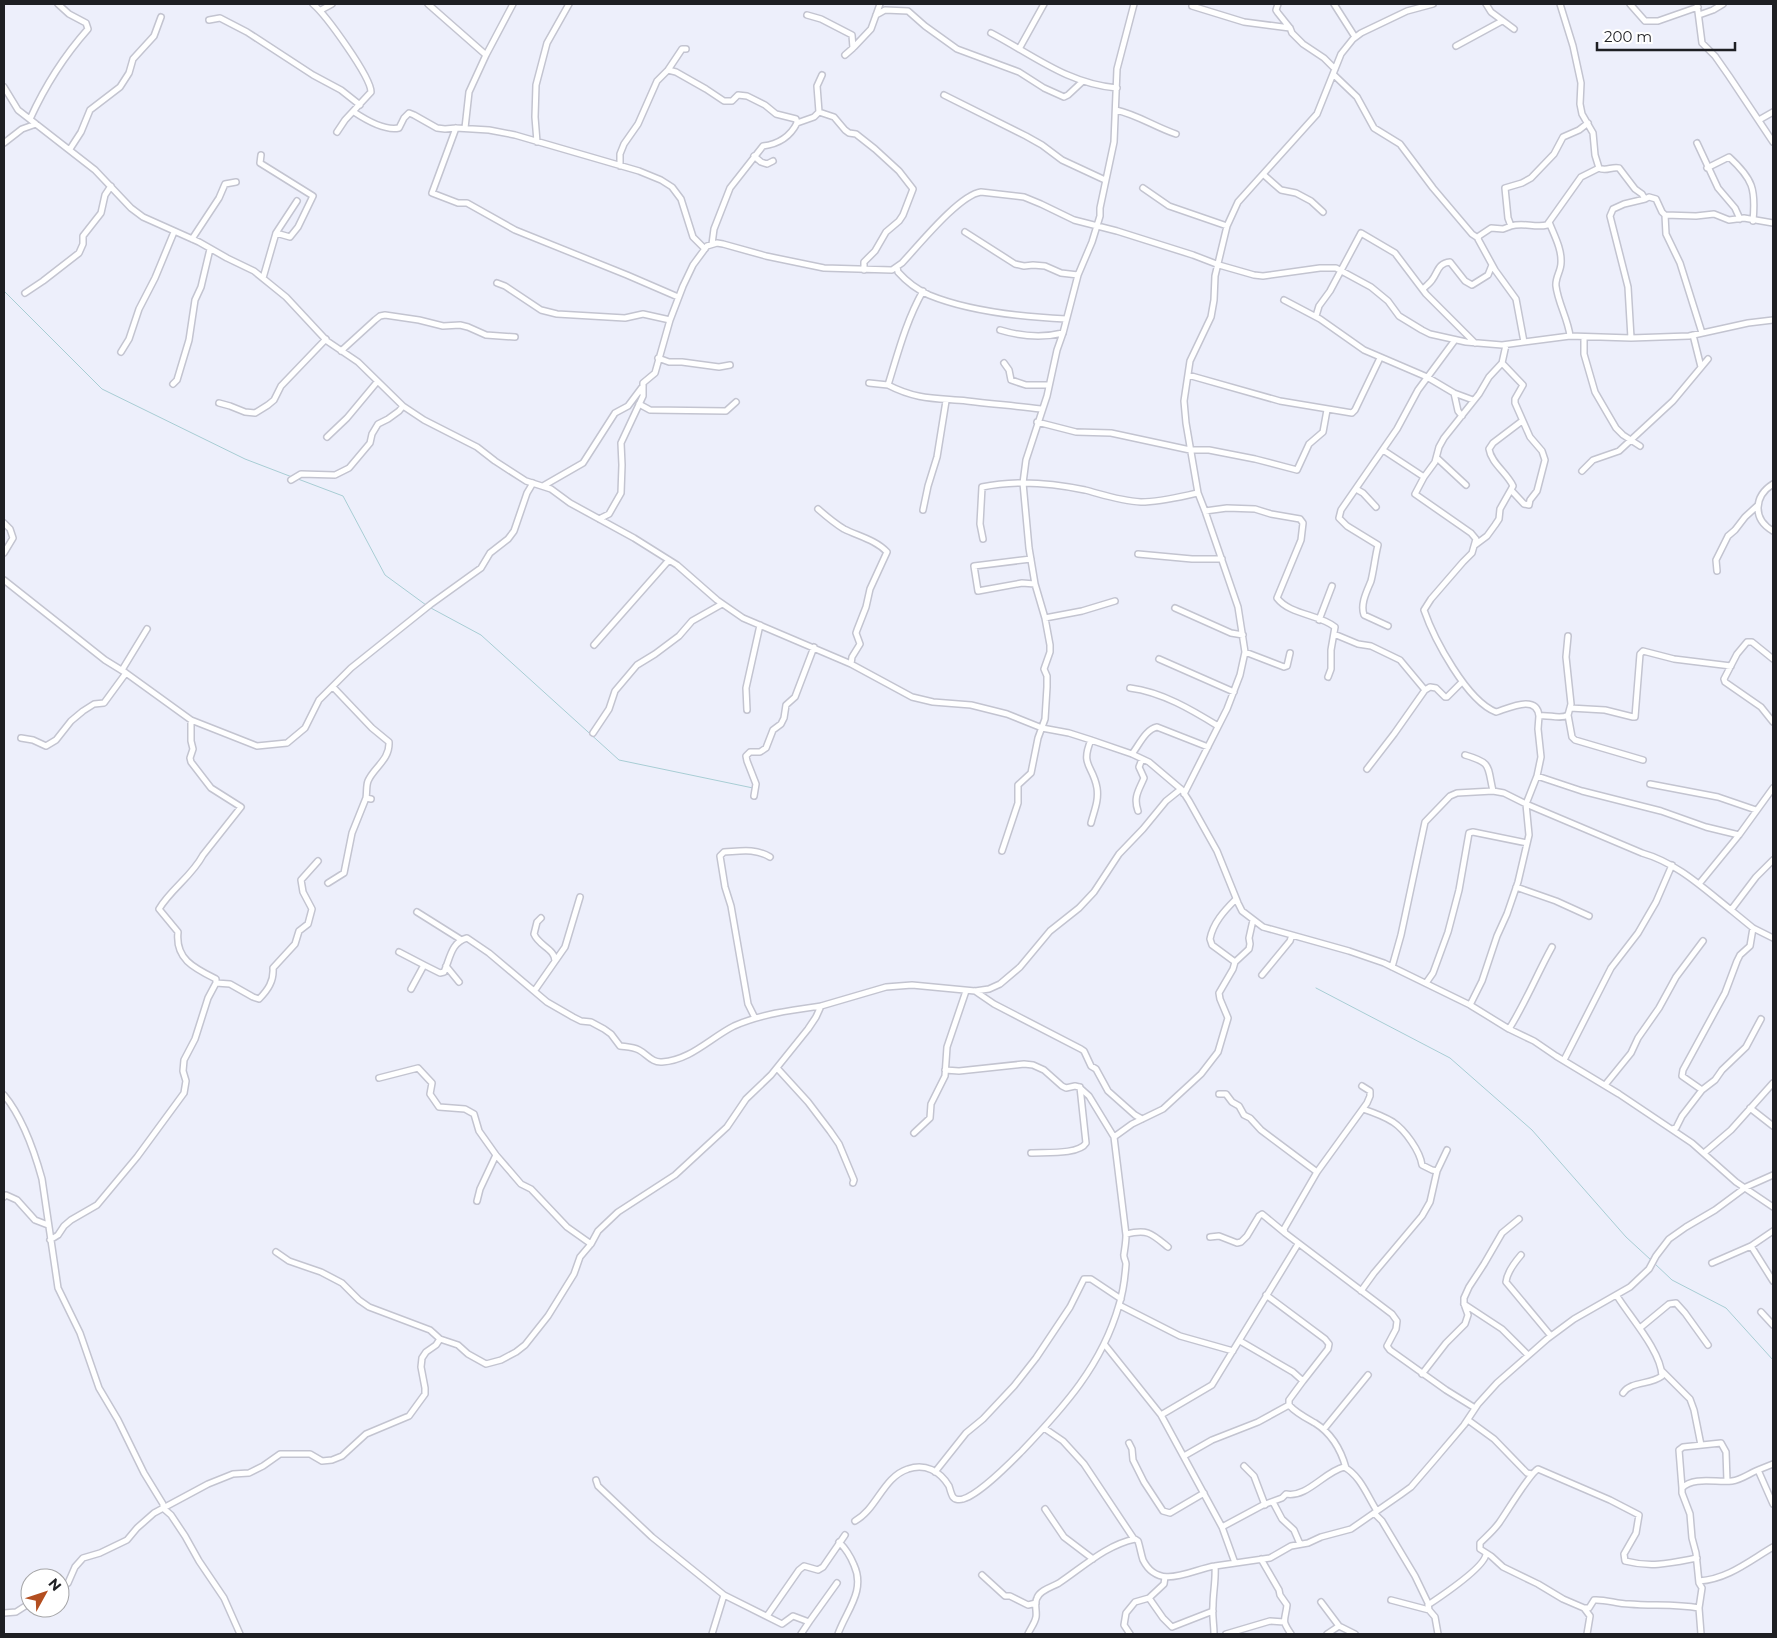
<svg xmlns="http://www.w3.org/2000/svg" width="1777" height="1638" viewBox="0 0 1777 1638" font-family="Montserrat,sans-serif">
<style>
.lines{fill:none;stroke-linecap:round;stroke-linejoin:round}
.stream{stroke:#a8cdd4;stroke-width:1}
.minor-casing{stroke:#c3c4d0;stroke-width:8}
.minor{stroke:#fff;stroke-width:5}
</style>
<rect width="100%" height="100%" fill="#edeffb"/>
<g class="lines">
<!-- stream -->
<path class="stream" d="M4,291l98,98 143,70 47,18
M298,479l45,17 42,79 41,30
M429,607l52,28 138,125 134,28
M1316,988l134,70 82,72 94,107 25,23
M1654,1263l18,17 54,28 47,52"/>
<defs>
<path id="minor" d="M313,4c13,11 58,73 58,88l-26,28 -8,12
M428,4l58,51
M1278,4l-2,6 2,3 12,15 2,5 11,11 21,14 11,11
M1334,4l21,33
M1486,4l5,8 23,17
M1560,4l13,42 8,37 -1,21 2,10 11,19 2,22 4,13c7,4 13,-2 20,0l16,21 7,5 3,5 4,-2 7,2 6,13 3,3 31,1 18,-2 15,6 15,-2 29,5
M1630,4l15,17h13l40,-14
M1697,4l5,39 13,13 14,20 44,66
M1192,6l52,16 46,6
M321,10l11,-6
M807,15l14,4 31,16 1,13 -8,7
M876,15l9,-5 23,1 17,15 32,23 62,23 25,16 20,9 4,-2 15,-14
M1699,15l14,-5 10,-6
M209,20l11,-2 27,14 66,43 28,15 19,15
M991,33c42,22 77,51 126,55
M1456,46l46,-25
M854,47l17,-18 9,-25
M1019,49l25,-45
M668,70l8,2 30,17 18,12h8l6,-6 9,1 18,9 11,9 20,5 1,4 17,-6 5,-5 -2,-26 5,-11
M1333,74l24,23 17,31 26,16 33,44 39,46 6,4
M4,87l14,23 77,60 36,38 12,9 56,25 28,16 27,13 32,26 41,44 31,21 45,44 21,14 53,27 18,14 31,20 25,8 19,14 64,35 43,27 40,35 26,18 108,46 61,33 21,5 38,3 36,9 35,14 27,5 22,7 41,14 17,8 33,28 7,11 28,50 21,52 4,8 21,16 86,24 35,12 86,42 39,24 25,12 22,15 63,38 73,49 44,39 37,25
M944,95l82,41 16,9 20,15 43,20
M1116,110c22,5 39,17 60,24
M354,112c12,8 31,19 45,16l5,-10 5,-5 5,2 23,13 8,1 11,-1 33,2 26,5 124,36 22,9 11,7 9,12 12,38 12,12
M819,112l15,5 11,13 4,3 7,1 19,15 24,22 14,18 -10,26 -4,6 -13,11 -11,19 -11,11v8
M30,119c15,-33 34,-63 58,-90l-2,-6 -17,-9 -11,-10
M1759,120l14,-8
M456,128l-24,65 26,10h9l48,27 112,45 51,22
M465,128l4,-36 17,-37 27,-51
M537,142l-2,-25 1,-32 11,-42 22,-39
M4,143l18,-14 14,-5
M1697,143l21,45 17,20 5,11
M70,149l11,-17 9,-22 30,-23 9,-14 4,-14 21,-23 7,-19
M261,155l-1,8 53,33 -15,31 -8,10 -14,-4 -13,45
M754,156l7,6 6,2 6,-3
M620,166v-12l4,-10 14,-20 19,-43 11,-11 14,-21h4
M1707,168l22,-11c24,22 27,32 24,64
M1264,175l17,15 15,3 15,8 12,11
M1143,188l26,18 58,20
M1665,215l1,19 14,29 22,70
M1549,222l-2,3c-12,3 -24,-3 -36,1l-3,-8 -3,-30 17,-5 9,-5 23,-24 9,-17 16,-7 9,-7
M1511,226l-8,3 -12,-1 -12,8 -1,3 17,31 21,29 8,43
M965,232l50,32 9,2 9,-1 12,1 16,7 17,2
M276,233l21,-32
M192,239l27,-41 6,-14 11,-2
M712,244l2,-15 16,-41 33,-42c16,-2 27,-9 34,-23
M897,267l1,5c8,9 20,18 31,23 39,16 95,22 137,24
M497,283l8,3 36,24 16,4 68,4 18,-4 27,6
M1423,289c3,-3 7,-6 9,-9 6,-8 6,-17 18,-18l15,19 7,4 16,-10 4,-10
M25,293l18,-12 36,-28 4,-9v-8l18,-23 4,-18 6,-9
M1284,300l36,19 44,31 63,27 27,16 19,7
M1316,316l3,-10 11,-15 31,-58 34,20 31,41 49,49
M1000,330c20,6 43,8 63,3
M1693,335l8,32
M1570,336c-2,-17 -12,-33 -14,-50 -1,-8 5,-15 5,-23 1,-14 -7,-28 -12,-41l32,-45 18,-9
M1584,337v17l11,38 21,36 7,7 17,11
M1631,338l-3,-51 -18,-71 3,-7 11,-5 21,-5
M1506,345l-4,18 -13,14 -10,17 -35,44 -5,9 -4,15 -11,15 -9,17 56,39 5,6 -4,14 -9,9 -32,37 -7,11c10,29 43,91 72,102 13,-4 41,-18 43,4
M341,351l34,-31 5,-4 5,-1 34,5 24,6 17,-1 8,2 18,8 29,2
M121,352l8,-13 10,-30 16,-31 19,-46
M658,358l11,4h13l37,5 11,-2
M1004,363l5,7 2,10 15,5h23
M1502,363l21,22 -8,14v4l15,34 12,14 3,9 -8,31 -7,9 -1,5 -5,-1 -13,-14
M1188,375l92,26 72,12 3,-3 25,-52
M869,383l19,2c10,-32 18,-64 35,-94
M173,384l4,-4 12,-40 6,-40 6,-13 9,-38
M888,385c29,15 48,13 79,16 25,3 50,5 74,8
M1454,393l4,18 4,5
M219,403l11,3 15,6 10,1 13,-8 6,-5 7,-14 45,-47
M639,404l11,6 76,1 10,-9
M1037,422l39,10 35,1 79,17h19l46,9 42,11 12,-26 14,-12 4,-22
M327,437l20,-19 30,-36
M1383,450l41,27
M1437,458l29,27
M1582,471l11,-11 26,-9 54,-50 35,-42
M291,480l10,-6 34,1 14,-7 21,-25 2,-9 6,-10 10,-5 11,-8 4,-5
M1773,484c-19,12 -21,35 0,47
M543,486l40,-23 32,-50 13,-7 15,-20
M1356,489l7,4 13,14
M818,509c8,7 16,14 26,20 14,7 32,11 43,23l-17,37 -4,18 -9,23 -1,3 4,11 -8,13 -1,7
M923,510l5,-24 9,-29 9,-56
M1205,511l22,-3 28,1 16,5 29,5 3,4 -2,17 -24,58c13,17 42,16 58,29l-4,23v19l-3,8
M599,519l10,-5 12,-21 1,-28 -1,-22 22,-47v-13l12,-10 15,-53 13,-34 10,-21 14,-19 10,-3 6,1 43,12 58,12 68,2 10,-7c17,-18 57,-68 79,-71l43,5 17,7 33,16 43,11 76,24 26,10 35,10 9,1 57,-8h16l35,19 17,14 11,15 23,14 8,4 36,8 36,3 68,-9 61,2 58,-2 59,-13 25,-3
M4,523l6,6 3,9 -9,15
M983,539l-3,-15 2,-37c33,-7 70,-4 103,3 19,5 36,11 56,12 19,0 38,-5 57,-9
M1475,545l12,-9 8,-11 4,-6 1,-10 13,-23c-6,-13 -22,-23 -24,-37l4,-6 29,-22
M1138,554l54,5h30
M1031,559l-57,7 4,25 44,-8 13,1
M1717,571l-1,-11 12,-24 7,-6 10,-13 12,-11
M4,580l101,80 21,13 65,47 66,26 30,-3 18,-15 14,-28 32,-32 80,-64 50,-36 9,-15 18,-14 6,-8 13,-38 6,-10
M1175,608l56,25 12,2
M1045,618l37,-7 33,-10
M1319,620l13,-34
M1388,626l-24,-11c-4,-11 3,-24 7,-34 3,-12 4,-24 7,-36l-31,-19 -8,-8 2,-8 56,-81 21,-39 37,-50
M1334,634l24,10 13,2 29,14 25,30
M594,645l75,-85
M1245,652l39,15 3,-1 3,-13
M1159,659l75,33
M1773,659l-21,-17h-5l-10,12 -13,25 1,3 36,25 12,15
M122,670l25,-41
M333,687l39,41 17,14c1,18 -16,26 -21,39 -2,5 -1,12 -2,17l5,1
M1130,688c32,4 62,22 88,38
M1570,708l35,2 28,7h2l5,-63 3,-3 31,8 57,7
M747,710l-1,-22 14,-63
M1568,715l4,22 3,3 68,20
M191,720v21l2,8 -3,9 1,4 20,26 30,19 -38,48c-11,21 -32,34 -44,54l19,23c-3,27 16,36 38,47v4l14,1 23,13 6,2c9,-9 15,-18 14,-31l22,-24 4,-13 9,-7 4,-15 -9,-17 -2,-12 17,-19
M593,733l16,-24 6,-18 22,-26 18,-11 24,-18 13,-15 30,-17
M21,738l12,2 13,6 10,-6 15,-19 12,-10 11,-7 10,-1 22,-30
M1132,754c7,-9 14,-25 25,-27l51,20
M1465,755c27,8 22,10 28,36
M1367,769l27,-35 31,-44 5,-3 6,1 9,9h2l15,-15
M1537,776l45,15 79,20 45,16 33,8
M1650,784l68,13 38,13
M1184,794l43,-85 13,-34 5,-23 -7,-45 -33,-96 -7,-18 -12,-70 -2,-22 6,-40 21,-44 3,-17 1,-24 12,-50 11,-24 79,-88 24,-60 12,-15 8,-6 46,-22 26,-7
M754,796l2,-12 -9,-23 -1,-5 4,-4h10l6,-4 7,-18 8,-6 3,-6 2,-13 9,-8 19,-50
M1138,811c-5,-14 1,-21 6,-33l-5,-11 3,-8
M1091,823c3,-12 8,-22 6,-35 -4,-23 -17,-22 -6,-48
M1002,851l16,-48v-18l13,-12 7,-35 7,-19 2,-32v-11l-3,-7 6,-17v-7l-5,-27 -10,-34 -6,-36 -6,-65 3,-23 21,-64 10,-46 6,-17 15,-58 14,-33 8,-26v-8l14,-66 3,-73 17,-65
M1773,860l-17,17 -25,33 22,18 20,10
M328,883l16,-10 8,-40 14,-35
M1699,884l40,-49 34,-47
M1516,887l40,14 33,15
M417,912l43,27
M541,918l-4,4 -3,12c5,12 21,15 21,27
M399,952l25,13
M1235,962l-23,-17 -2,-6c3,-16 14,-28 26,-40
M446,966l13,16
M1392,967l9,-32 24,-113 25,-26 7,-3 36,-2 11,2 22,11 116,49c35,10 60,34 89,57
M1262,975l28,-34 2,-6
M1426,983l7,-10 15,-41 11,-42 10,-57 4,-1 54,11
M411,989l13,-24 16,8 4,-1c6,-13 7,-30 23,-34l22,15 58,49 26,15 8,4 10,1 13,7 7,5 9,12c7,1 13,1 19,4 8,4 13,13 23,12 29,-2 48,-24 72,-36 27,-12 58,-16 87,-20
M535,990l30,-43 15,-50
M975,991l19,13 87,45 3,2 7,15 5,3 12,22 27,24 7,4
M1470,1005l12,-24 15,-45 10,-22 11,-32 11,-47 -3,-31 11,-28 4,-19 -3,-28 1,-13c9,-2 21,4 29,-1l3,-11 -5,-47 2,-21
M755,1018l-7,-14 -17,-98 -6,-19 -5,-31 4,-4c17,-1 31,-4 46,5
M1509,1029c17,-27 28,-55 43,-82
M1564,1060l47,-92 27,-35 18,-31 16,-37
M777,1068l31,34 22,29 9,13 15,36 -1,3
M945,1070l14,1 65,-7 9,1 11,5 18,16 4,2 9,-2 4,1 10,9 25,41
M379,1078l39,-10 14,15 -2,11 9,13 26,2 9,5 5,17 17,24 25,29 10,5 36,38 24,17
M1605,1085l26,-32 7,-15 21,-30 17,-31 27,-36
M1362,1086l8,5v5l-3,7 -50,69 -33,57 1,4 107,81 5,7 -1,8 -9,17 3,4 56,40 29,18
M1702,1090l-20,-14 1,-6 42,-77 12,-32 3,-6 10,-9 3,-18
M1219,1094h7l6,8 7,4 5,9 6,3 11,12 56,42
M4,1095c19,23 30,55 38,84l16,109 22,45 19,55 19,32 26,53 19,31v4l8,7 14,21 14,25 25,37 16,36
M1750,1108l23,18
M1363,1109c9,3 22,8 30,13 12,8 27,29 29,43l10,5 5,1
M1672,1129l4,-1 6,-12 20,-26 13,-10 7,-10 24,-23 15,-28
M914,1133l16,-15 1,-14 14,-28 2,-29 19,-56
M1031,1153c13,-1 48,2 55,-10l-6,-56
M1704,1153l27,-23 42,-47
M4,1197l2,-2 11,5 18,20 13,5
M477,1201l3,-12 16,-34
M1126,1234c22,-5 25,-1 42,13
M1210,1237l9,-1 18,7 4,-1 6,-6 12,-20 3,-2 23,19
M50,1240l8,-5 6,-9 7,-6 26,-15 40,-48 47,-64 2,-12 -3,-10 1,-11 11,-21 13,-41 8,-15
M1751,1246l22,35
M276,1252l13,9 32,11 21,11 17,17 10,7 61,23 10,9 18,6 10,9 18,10 15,-4 15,-8 9,-7 23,-29 26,-42 6,-17 11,-13 7,-13 20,-19 57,-37 52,-48 19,-28 25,-24 37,-46 8,-12 5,-11 65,-19 26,-2 63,6 14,-2 11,-5 20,-17 30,-36 29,-23 15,-16 25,-38 24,-25 23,-28 15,-12
M1521,1255c-6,7 -14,17 -15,27l45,54
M1712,1263l39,-17 22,-15
M1361,1291l13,-18 48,-57 8,-14 7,-31 10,-21
M1266,1295l59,44 4,5 -1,5 -25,32
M1617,1296c13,21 44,55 45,80 -12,9 -31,5 -39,17
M1464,1304l38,25 26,26
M1119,1305l61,31 53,15
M1761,1312l12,13
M1640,1328l29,-24 7,-1 9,10 23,32
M1240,1341l53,31 10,9 -14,19v5c7,8 17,13 26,18 16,10 26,27 31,45
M1105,1345l56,70 61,112 13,36
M1662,1371l28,28 4,11 7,35
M1422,1374l24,-31 19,-19 3,-9 -4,-11v-6l5,-11 15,-23 18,-31 17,-14
M1161,1415l51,-30 86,-141
M1468,1420l26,19 33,34 5,1
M1044,1428l19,13 21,23 50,75
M1324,1429l44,-54
M1129,1443l3,6 1,11 11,22 19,29 7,2 34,-20
M1184,1456l28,-16 46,-18 31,-17
M1244,1466l10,10 11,29
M1758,1470l15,-6
M935,1472l31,-39 17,-14 31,-33 22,-28 34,-51 14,-28h7l30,20
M596,1480l2,6 54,51 72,58 -12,39
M1682,1488l-3,-38 4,-3 38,-4 5,9 1,29
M1273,1502l9,17 12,11 6,14
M1045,1509l19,28 29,22
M1374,1513l8,8 33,55 13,27 1,7 6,7 3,17
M855,1521c22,-12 28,-44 53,-52 17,-6 32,2 41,17 1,3 2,8 4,11 2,3 7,3 10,2 17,-5 46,-35 59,-48 42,-44 80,-86 97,-146 4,-12 6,-28 7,-41 0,-3 -3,-7 -2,-10 1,-7 2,-12 2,-19l-12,-98 18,-13 31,-15 38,-35 17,-22 10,-34 -8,-19 -1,-6 14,-24 2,-7 14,-13 1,-5 -1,-6 4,-18
M1222,1527l41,-22 19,-7 4,-4c21,4 38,-22 58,-27 16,8 24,30 33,44
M1261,1559l18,31 1,5 7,10c-2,17 -6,14 4,29
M982,1575l23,21h5l18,9 8,-2
M1699,1581c29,-2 50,-20 74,-34
M60,1589l8,-6 7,-16 8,-9 17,-5 27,-13 10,-12 17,-15 54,-29 25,-10 16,-1 14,-7 17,-12h30l12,7 10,-1 10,-4 24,-22 43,-18 16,-22v-6l-4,-21 1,-9 4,-6 10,-7 4,-6
M724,1595l58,29 11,-8 16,6 -8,12
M1149,1598l14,20 9,9 41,-16
M1391,1600l38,10
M1321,1602l18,24 16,8
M1428,1605c12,-8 57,-38 58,-51
M1584,1608h5l5,-8c11,-1 23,4 35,4 23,2 46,0 70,4
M4,1613l12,-1 14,-9
M767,1616l32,-46 5,-4 14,4 5,-3 22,-32
M809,1622l28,-39
M838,1634c8,-23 28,-43 16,-69 -4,-10 -8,-16 -15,-23
M1028,1634c2,-5 7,-11 8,-17 1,-6 -2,-14 1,-19 3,-8 15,-11 22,-15 24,-16 47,-38 76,-44l3,2c2,6 3,13 5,19 16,32 49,9 72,6
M1130,1634l-6,-9 2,-12 9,-11 14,-4 15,-14 1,-7
M1214,1634c0,-9 -2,-19 -1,-28 0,-14 3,-26 2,-40l55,-8 21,-12 17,-3 13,-6 30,-8 49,-34 11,-8 25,-29 28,-33 14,-21 19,-21 50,-44 27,-20 56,-32 19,-18 7,-13 13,-17 17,-12 29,-17 31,-23 27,-12
M1226,1634l44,-13 14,1
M1327,1634l12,-8
M1587,1634l3,-18 -6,-8 -21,-9 -25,-15 -35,-17 -12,-11 -11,-7v-6c6,-6 13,-12 19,-20 8,-11 30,-49 39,-54l72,31 29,15 -3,18 -12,21 1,7c27,7 46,2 72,-3
M1701,1634l-2,-26 3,-20 -3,-5 -3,-30 -4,-15 -2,-24 -8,-21v-5c12,-12 35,-5 50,-7 9,-1 18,-8 26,-11l15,34"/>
</defs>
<!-- minor casing -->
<use href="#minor" class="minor-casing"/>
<!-- minor -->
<use href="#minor" class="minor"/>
</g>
<!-- border -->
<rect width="1777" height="1638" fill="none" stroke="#1e1f23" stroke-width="10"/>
<!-- north arrow -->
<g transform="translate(45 1593) rotate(50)"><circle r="24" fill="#ffffff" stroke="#a5a5a7"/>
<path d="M0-4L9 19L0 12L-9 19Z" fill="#b34e20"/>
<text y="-8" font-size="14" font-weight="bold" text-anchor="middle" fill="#1e1f23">N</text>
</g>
<!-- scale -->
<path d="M1597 42v8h138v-8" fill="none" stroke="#1e1f23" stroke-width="2.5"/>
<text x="1604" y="42" font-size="15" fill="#1e1f23" stroke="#ffffff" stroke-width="4" paint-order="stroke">200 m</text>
</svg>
